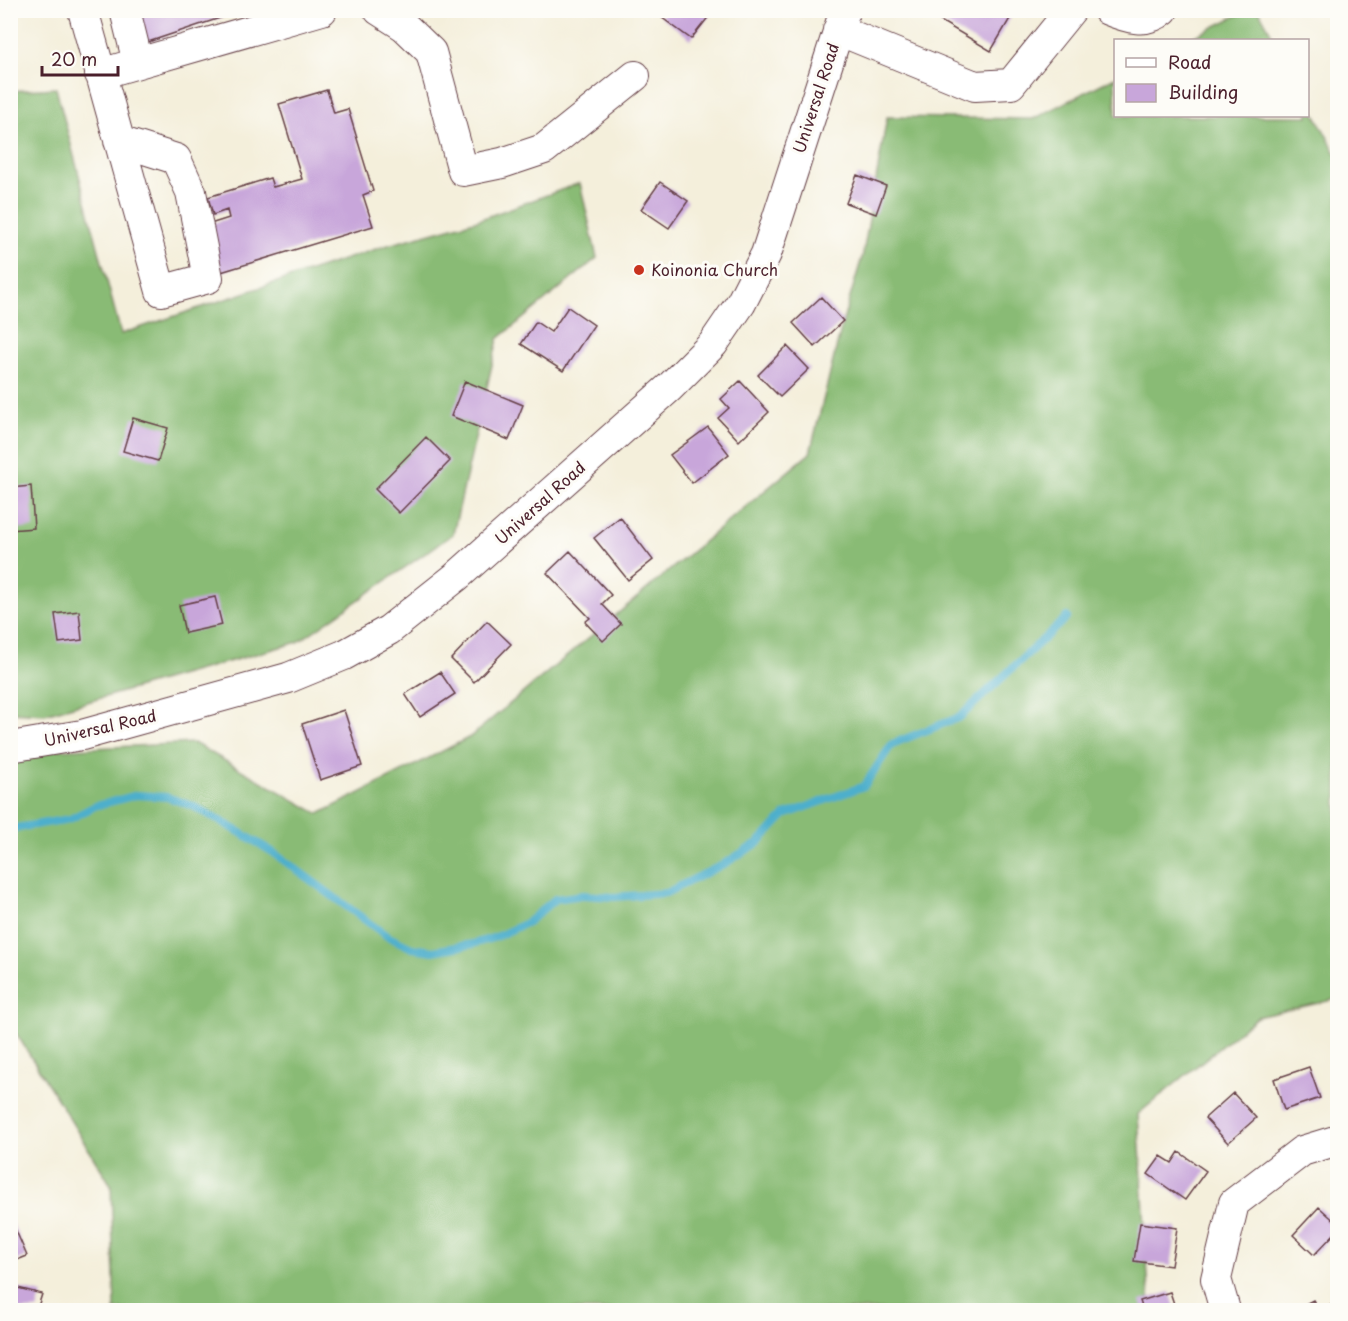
<svg xmlns="http://www.w3.org/2000/svg" width="1348" height="1321" viewBox="0 0 1348 1321" font-family="'Playpen Sans',sans-serif">
<style>
.forest{fill:#89bb75;stroke:#6a6d50;stroke-width:1.5}
.lines{fill:none;stroke-linecap:round;stroke-linejoin:round}
.stream{stroke:#4dafcc;stroke-width:8}
.building{fill:#c8a6da}
.minor-casing{stroke:#643e45;stroke-width:32}
.minor{stroke:#fff;stroke-width:30}
.poi-dot{fill:#c8321e;stroke:#fdfcf7;stroke-width:2}
.labels{text-anchor:middle;stroke-width:6;stroke-linejoin:round;paint-order:stroke}
.street-label{font-size:16px;fill:#4a1f2b;stroke:#fdfcf7}
.poi-label{font-size:16px;fill:#4a1f2b;stroke:#fdfcf7;text-anchor:start}
</style>
<rect width="100%" height="100%" fill="#fdfcf7"/>
<filter id="ink" filterUnits="userSpaceOnUse"><feTurbulence type="fractalNoise" baseFrequency=".0167" numOctaves="2"/><feDisplacementMap in="SourceGraphic" scale="12" xChannelSelector="R" yChannelSelector="G"/><feConvolveMatrix kernelMatrix="1 2 1 2 8 2 1 2 1" color-interpolation-filters="sRGB"/></filter>
<filter id="wash" filterUnits="userSpaceOnUse"><feTurbulence type="fractalNoise" baseFrequency=".008" numOctaves="4" result="noise"/><feDisplacementMap in="SourceGraphic" scale="24" xChannelSelector="R" yChannelSelector="G"/><feGaussianBlur stdDeviation="1.35" result="paint"/><feColorMatrix in="noise" values="0 0 0 0 0 0 0 0 0 0 0 0 0 0 0 0 0 1.4 0 .05"/><feComposite in="paint" operator="in"/></filter>
<g filter="url(#wash)">
<rect width="100%" height="100%" fill="#f4efdb"/>
<!-- forest -->
<path class="forest" d="M1246,11h13l16,29h-88z
M1115,77l1,39h192v-15l30,56 -1,842 -80,18 -119,97 12,196h-1035l-4,-125 -100,-160v-273l183,-9 125,71 151,-77 340,-284 33,-132 20,-67 24,-137 146,2z
M56,88l65,246 267,-89 90,-25 102,-37 17,75 -99,81 -45,195 -155,108 -253,72 -34,-2 -1,-621z"/>
<g class="lines">
<!-- stream -->
<path class="stream" d="M10,829l60,-10 25,-13 42,-11 30,2 26,9 38,21 40,24 116,85 25,12 21,3 40,-7 23,-7 32,-15 27,-23 28,-4 31,2 52,-4 58,-29 34,-21 27,-28 79,-29 28,-42 68,-27 107,-100"/>
</g>
<g id="blocks">
<!-- building -->
<path class="building" d="M135,10h106v1l-96,32z
M666,10h48l-23,29 -30,-22z
M922,10h93l-24,41z
M327,90l7,23 14,-4 25,82 -10,4 10,31 -152,46 -14,-47 22,-7 -2,-8 -14,5 -5,-18 62,-19 3,9 29,-8 -23,-75z
M857,175l29,11 -10,28 -30,-11z
M660,182l28,19 -19,27 -28,-19z
M821,297l22,24 -28,26 -22,-24z
M568,307l26,18 -31,46 -42,-27 15,-22 15,10z
M787,346l22,23 -29,28 -22,-22z
M465,381l58,24 -14,35 -58,-24z
M740,381l29,31 -30,29 -21,-23 11,-10 -8,-9z
M133,418l35,10 -10,33 -35,-10z
M708,427l21,27 -37,29 -22,-28z
M426,437l24,24 -51,52 -24,-24z
M31,486l3,42 -24,2v-42z
M620,517l33,43 -25,20 -34,-42z
M570,551l41,44 -9,9 19,20 -18,17 -18,-19 5,-4 -43,-45z
M10,570l6,30 -6,1z
M215,597l7,28 -37,8 -6,-28z
M79,611l3,29 -23,3 -4,-29z
M487,621l24,23 -37,38 -23,-23z
M440,672l15,22 -35,23 -15,-23z
M344,710l18,56 -42,14 -18,-56z
M1338,1059v16h-1l-4,-15z
M1309,1067l11,31 -36,12 -10,-31z
M1233,1093l23,25 -28,25 -23,-25z
M1179,1152l27,19 -21,29 -37,-26 13,-18 11,7z
M1319,1207l19,17v6l-24,25 -21,-20z
M10,1217l17,39 -17,7z
M1140,1223l37,5 -6,38 -37,-5z
M10,1286l32,8 -5,16h-27z
M1170,1292l6,18h-33l-3,-9z
M1313,1300l6,10h-25z
M1331,1305l3,5h-14z"/>
</g>
</g>
<g filter="url(#ink)">
<use href="#blocks" fill-opacity="0" stroke="#643e45" stroke-width="1.5"/>
<g class="lines">
<defs>
<path id="minor" d="M83,10l78,281 47,-13 -17,-86 -15,-33 -57,-18
M125,10l13,53
M379,10l25,16 27,26 32,119 39,-8 42,-14 91,-73
M1108,10c19,8 39,14 55,0
M838,30l137,56 36,-2 60,-74
M100,74l222,-64
M10,747l72,-12 206,-57 56,-23 45,-25 67,-53 214,-190 43,-43 28,-41 25,-49 79,-244
M1225,1310l-9,-31 18,-76 68,-52 36,-11"/>
</defs>
<!-- minor casing -->
<use href="#minor" class="minor-casing"/>
<!-- minor -->
<use href="#minor" class="minor"/>
</g>
</g>
<!-- markers -->
<circle class="poi-dot" cx="639" cy="270" r="6"/>
<g class="labels">
<!-- street labels -->
<g class="street-label">
<text transform="translate(816 98) rotate(-72)" y="6">Universal Road</text>
<text transform="translate(540 503) rotate(-42)" y="6">Universal Road</text>
<text transform="translate(100 728) rotate(-13)" y="6">Universal Road</text>
</g>
<!-- poi labels -->
<g class="poi-label">
<text x="651" y="276">Koinonia Church</text>
</g>
</g>
<!-- margin -->
<rect width="1348" height="1321" fill="none" stroke="#fdfcf7" stroke-width="36"/>
<!-- legend -->
<rect x="1114" y="39" width="195" height="78" fill="#fdfcf7" stroke="#b5a4a5" stroke-width="1.5"/>
<rect x="1126" y="58" width="30" height="9" fill="#ffffff" stroke="#b5a4a5" stroke-width="1.5"/>
<text x="1168" y="69" font-size="18" fill="#4a1f2b">Road</text>
<rect x="1126" y="84" width="30" height="18" fill="#c8a6da" stroke="#b5a4a5" stroke-width="1.5"/>
<text x="1168" y="99" font-size="18" fill="#4a1f2b">Building</text>
<!-- scale -->
<path d="M42 66v9h76v-9" fill="none" stroke="#4a1f2b" stroke-width="3"/>
<text x="51" y="66" font-size="18" fill="#4a1f2b" stroke="#fdfcf7" stroke-width="4.5" paint-order="stroke">20 m</text>
</svg>
